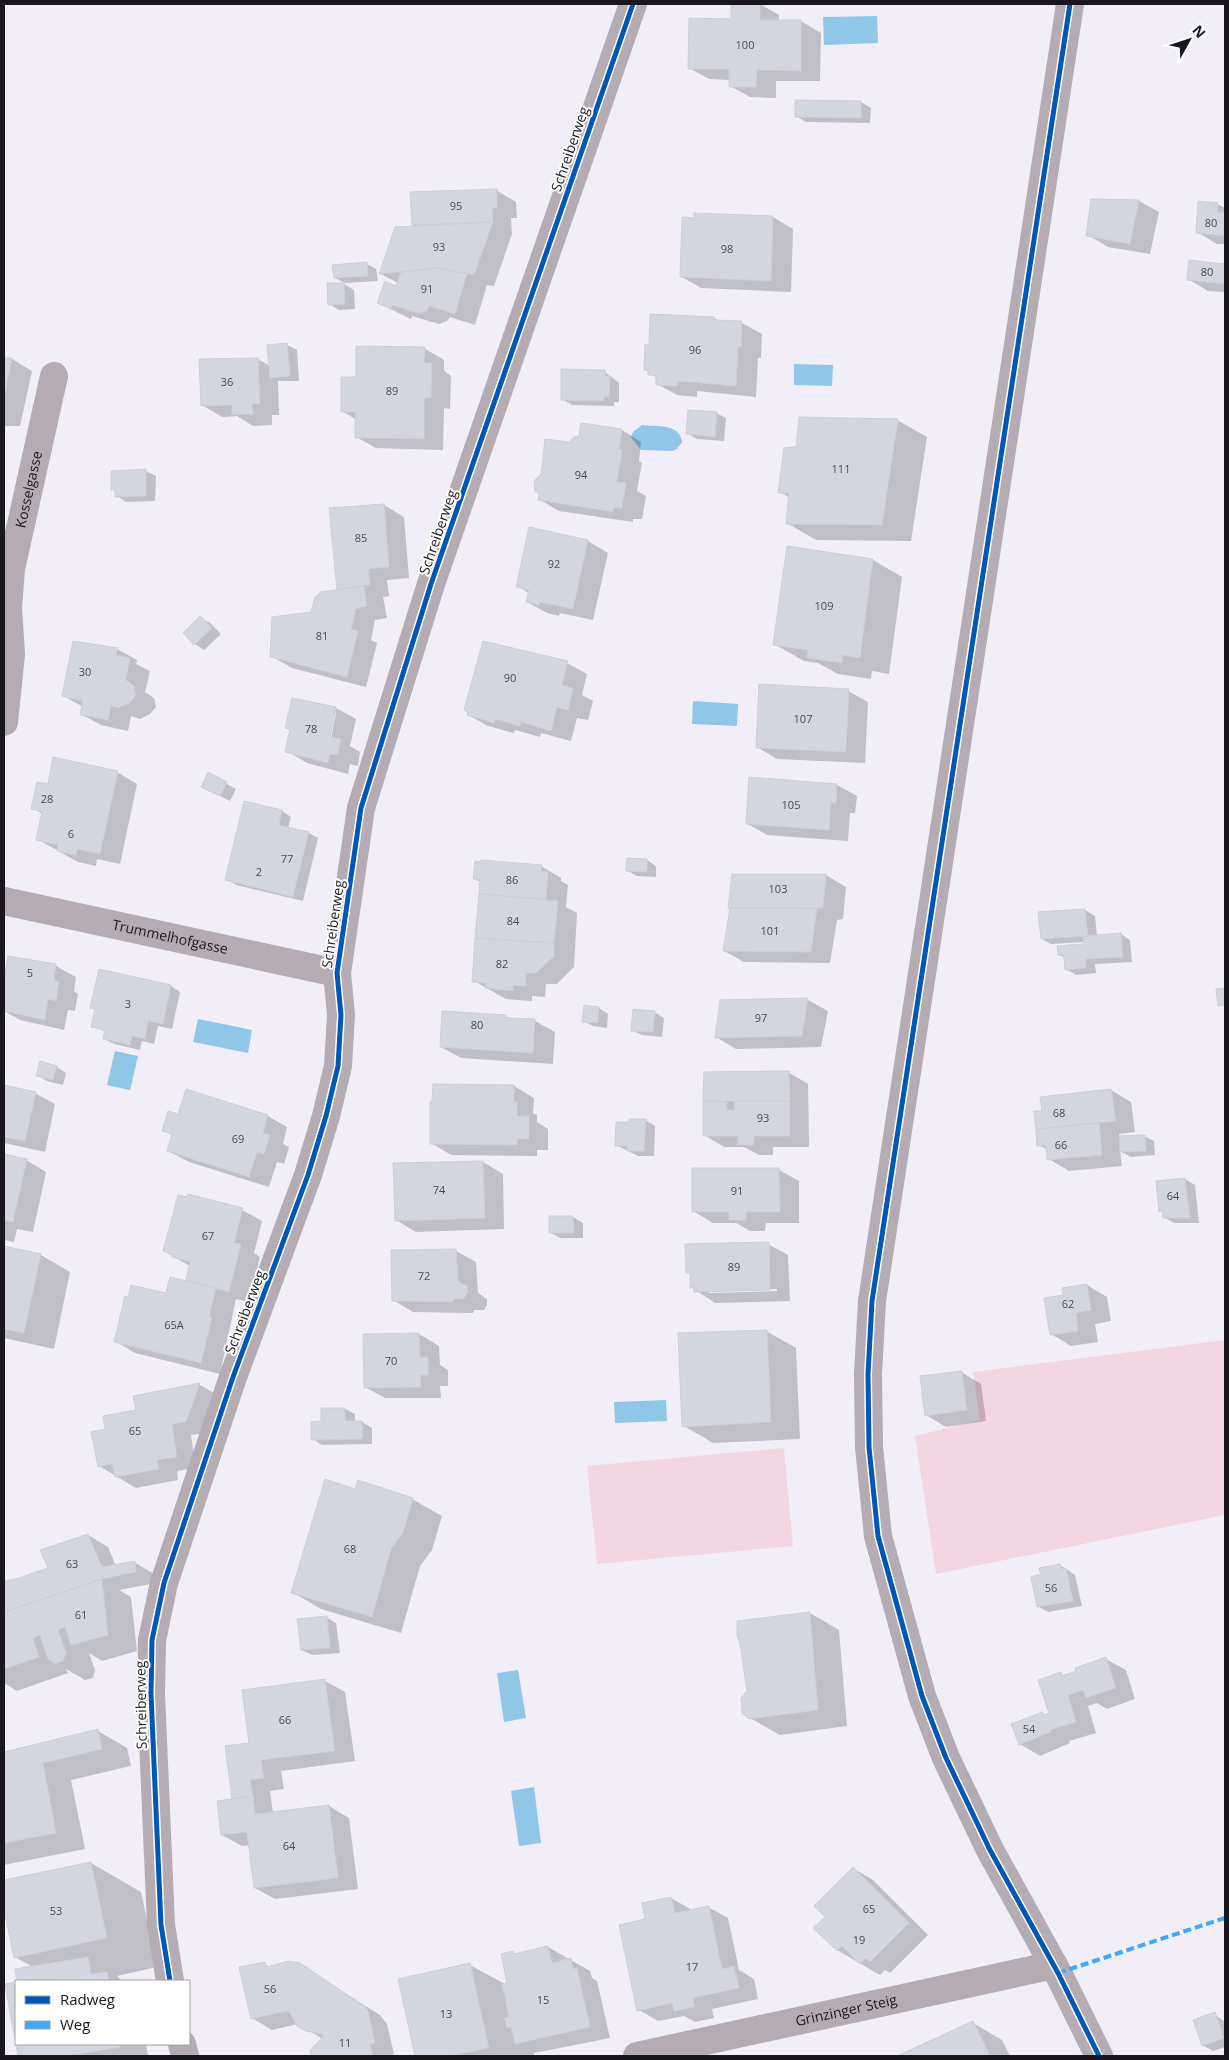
<svg xmlns="http://www.w3.org/2000/svg" width="1229" height="2060" viewBox="0 0 1229 2060" font-family="'Open Sans',sans-serif">
<style>
.green{fill:#f4d6e3}
.water{fill:#90c7e8}
.shadow{fill:#0003;fill-rule:evenodd}
.building{fill:#d3d6e1;stroke:#ceced5}
.lines{fill:none;stroke-linecap:round;stroke-linejoin:round}
.minor{stroke:#b4abb3;stroke-width:28}
.quiet{stroke:#3fa9f5;stroke-width:4;stroke-dasharray:8 4;stroke-linecap:butt}
.cycleway-casing{stroke:#fff;stroke-width:8}
.cycleway{stroke:#0057b8;stroke-width:5}
.labels{text-anchor:middle;stroke-width:4;stroke-linejoin:round;paint-order:stroke}
.number-label{font-size:11px;fill:#4a4a51}
.street-label{font-size:14px;fill:#19171d;stroke:#fff}
</style>
<rect width="100%" height="100%" fill="#f1eef8"/>
<!-- green -->
<path class="green" d="M1225,1340v175l-289,59 -21,-138 65,-16 -7,-48z
M784,1448l9,98 -196,18 -10,-98z"/>
<!-- water -->
<path class="water" d="M877,16l1,27 -54,2 -1,-28z
M794,364l39,1 -1,21 -38,-1z
M642,425c14,2 38,-2 40,17l-5,7 -5,2 -31,-1 -10,-13 2,-5z
M693,701l45,3 -1,22 -45,-2z
M198,1019l54,11 -4,23 -55,-11z
M115,1051l23,5 -8,34 -23,-5z
M666,1400l1,21 -52,2 -1,-21z
M518,1670l8,48 -22,4 -7,-49z
M534,1787l7,56 -22,3 -8,-55z"/>
<!-- shadow -->
<path class="shadow" d="M732,4h28l19,11v6h22l20,12 -1,48h-44v17l-26,-1 -20,-11v-6l-21,-1 -20,-11 43,-48z
M861,102l10,6 -1,15 -64,-1 -10,-6z
M496,190l20,12 1,16h-6l1,16 -18,52 -7,-1 -12,40 -25,-8 -3,4 -8,3 -27,-8 -1,3 -33,-16 18,-16 2,-4 -17,-9 15,-46 17,-2 -1,-33z
M1092,200l47,1 20,11 -9,42 -42,-7 -20,-12z
M1217,204l8,4v36h-8l-20,-12z
M773,217l20,12 -2,63 -90,-4 -19,-11z
M1191,262l34,3v27l-17,-1 -20,-12z
M367,264l9,5 2,12 -33,2 -10,-5z
M344,284l10,6 1,19 -16,1 -10,-6z
M714,318l5,3 23,2 20,11 -1,24h-3l-2,39 -59,-6v6l-20,-2 -20,-11v-6l-12,-9 5,-23z
M287,345l10,5 2,31h-21l1,34h-7v10l-19,1 -16,-10 -15,1 -20,-12 -1,-44 57,-2 12,7z
M424,348l20,12v11l7,5 -1,33 -6,-1 -1,42 -67,-2 -20,-11 1,-17 -15,-9 15,-32z
M4,359h8l20,12 -12,55h-16z
M562,370l43,2 14,11v19h-5v4l-42,-1 -10,-6z
M716,413l10,5 -2,23 -27,-2 -10,-6z
M897,420l30,17 -16,104 -95,-1 -29,-17 3,-25 -10,-6z
M622,430l19,12 -2,19 3,2 -5,28 9,5 -4,23h-9v3l-74,-11 -20,-12 31,-56z
M146,471l10,5 -1,25 -29,1 -9,-6v-5l-5,-2z
M384,505l20,12 5,61 -22,2 2,16 -6,1 4,21 -12,2 -4,20 6,3 -11,44 -74,-19 -21,-12 41,-43 26,-22z
M530,528l58,13 20,12 -15,67 -33,-7 -1,3 -12,-3 -20,-11 2,-9 -12,-7z
M873,560l29,17 -13,97 -17,-3 -1,8 -33,-5 -20,-11 -14,-2 -30,-17z
M200,618l10,5 11,11 -17,16 -9,-6z
M117,649l20,11 -1,4 14,7 -5,21 9,6 2,9 -6,7 -10,5 -9,-3 -3,15 -27,-6 -20,-11 2,-7 -19,-11z
M567,663l20,11 -5,21 11,6 -5,19 -11,-2 -6,23 -30,-8 -1,4 -25,-7 -1,3 -26,-7 -20,-11z
M848,691l20,11 -3,61 -88,-4 -20,-12z
M293,699l43,9 20,11 -6,27 10,6 -2,14 -8,-2 -2,10 -41,-11 -20,-12 4,-21zM334,713h2l-6,30h-3z
M117,772l20,12 -17,80 -23,-5 -1,7 -18,-4 -41,-23 5,-25 -9,-6 16,-22z
M209,774l27,15 -6,12 -18,-9z
M837,785l20,11 -2,17h-5l-2,28 -81,-6 -19,-11z
M282,811l9,6 -3,11 21,5 9,5 -15,63 -67,-16 -9,-6z
M647,860l9,6v11l-19,-1 -9,-5z
M541,866l20,12v3l7,4 -2,22 11,6 -3,54 -17,17h-11l-1,13 -13,-1v5l-26,-2 -32,-18 7,-99 -7,-3z
M826,875l20,12 -3,32 -6,1 -7,43 -86,-1 -20,-11 8,-43 -2,-1z
M1085,910l10,6 2,20 24,-2 9,6 2,22 -37,2 1,9 -20,2 -10,-6v-11l-7,-3 26,-10 -1,-3 -33,2 -9,-5z
M9,957l47,9 20,11 -2,14 4,3 -3,17 -7,-1 -4,20 -44,-10 -16,-9v-24z
M100,971l71,15 9,6 -8,37 -14,-3 -4,18 -12,-3 -2,9 -26,-6 -9,-5 1,-7 -13,-6 3,-16 -4,-2z
M808,1000l20,11 -7,36 -85,2 -20,-12 5,-36z
M599,1008l9,6 -1,14 -14,-2 -10,-5z
M654,1012l10,6 -2,19 -20,-2 -10,-5z
M505,1016l7,3 23,2 20,11 -2,32 -92,-6 -20,-11z
M57,1067l9,6 -3,12 -16,-4 -10,-6z
M788,1072l20,12 1,63h-36v8h-14l-15,-8h-20l-20,-12 2,-62z
M4,1086l31,7 20,11 -10,48 -41,-9z
M514,1086l20,12 -1,15 4,2v7l11,7v21h-11v6l-86,-1 -20,-12z
M1111,1090l20,12 4,30 -16,2v4l25,-2 10,5 1,14 -24,2 -11,-6 2,15 -53,5 -20,-12 -1,-9 -9,-5 -3,-33z
M179,1116h89l19,11 -4,17 6,3 -5,17 -7,-2 -8,25 -80,-25 -20,-11 4,-15 -9,-6z
M645,1120l10,6 -1,30h-16l-22,-11z
M4,1156l22,4 20,12 -13,60 -16,-3 -3,13 -10,-2z
M483,1162l20,12 1,55 -88,3 -20,-12z
M779,1170l20,11v42h-33l-1,8h-15l-14,-8h-23l-20,-12z
M1185,1179l10,6 4,38h-25l-10,-6v-4l-3,-2z
M188,1199l54,11 20,11 -8,32 6,4 -11,45 -13,-3 -16,75 -85,-21 -20,-12 52,-46 20,-13 3,-16 -26,-15z
M573,1217l10,6v15h-23l-10,-6z
M768,1244l20,11 2,46 -75,2 -24,-16v-13l-4,-2zM777,1289v2l-68,2v-2z
M4,1247l37,8 29,17 -16,77 -50,-11z
M456,1251l20,11 2,31 9,6v6l-3,5h-10l-1,3 -60,-1 -20,-12z
M1087,1285l20,12 4,24 -16,3 3,18 -27,4 -20,-12 13,-38z
M766,1331l30,17 4,91 -87,4 -29,-17z
M419,1334l20,12 1,19 8,5v16h-8l1,12h-56l-20,-11z
M961,1372l20,12 5,37 -40,6 -20,-12z
M200,1385l19,11 -13,37 -15,2 5,33 -19,3 1,9 -42,8 -37,-22 7,-36 31,-19 -2,-14z
M322,1409h23l10,5v8h7l10,6v16l-50,1 -9,-6 9,-16z
M356,1491l56,8 30,17 -10,34 -12,16 -19,67 -80,-24 -29,-17z
M88,1535l20,12 8,19 18,-4 20,12 2,9 -37,7 12,7 6,54 -35,10 -13,-8 6,17 -2,8 -8,2 -19,-11 2,4 -51,18 -13,-8v-101l12,-2 33,-12z
M1060,1565l15,10 7,31 -34,6 -9,-5 3,-32z
M810,1613l29,17 8,96 -67,9 -30,-17z
M326,1617l10,6 4,30 -28,2 -10,-5z
M1106,1659l20,11 9,29 -28,10 -10,-6 -9,3 8,27 -27,8 1,2 -30,13 -20,-12 22,-31 4,3 4,-2 11,-40 4,2z
M325,1681l20,11 10,69 -74,10 3,18 -14,2 3,22 56,-7 20,12 9,71 -83,10 -20,-11 -5,-43 -8,1 -20,-11 29,-91z
M98,1731l29,17 4,18 -60,14 14,69 -81,16v-113z
M91,1863l50,29 16,75 -40,9 5,5h-104l-2,-11 17,-3 -18,-10 -11,-54v-22z
M853,1868l20,12 55,55 -38,38 -5,-3 -5,5 -43,-25 -11,-33z
M671,1898l21,12 16,-3 20,11 11,52 15,9 4,20 -46,10 2,9 -19,4 -11,-6 -26,5 -19,-11 7,-90z
M548,1947l42,24 2,7 5,3 13,57 -76,15v3h-117l-17,-77 70,-14 35,19h3l5,-31 4,2z
M264,1964l6,3 44,7 66,41 7,9 7,30 -4,2h-77l-2,-5 12,-12 -25,-15 -26,6 -20,-12z
M16,1984v58l-10,-57z
M1214,2014l11,8v25l-12,4 -9,-5 -10,-25z
M973,2023l29,17 8,16h-110z
M17,2044h129l2,12h-129z"/>
<!-- building -->
<path class="building" d="M731,4h29v16h41v51l-44,-1 -1,17h-27v-18h-41l1,-51 42,1z
M795,100l66,1v17l-66,-1z
M497,189v18l-5,1 1,14 -81,3 -2,-33z
M1091,199l48,1 -9,44 -44,-8z
M1198,201l20,2 -1,9 8,1v23l-29,-3z
M694,213l79,3 -2,65 -91,-4 2,-60 12,1z
M493,222l-19,53 -36,-7 -59,6 16,-47z
M1225,254v30l-38,-4 2,-20 35,4z
M367,262l1,14 -34,2 -2,-13z
M438,268l29,6 -12,40 -26,-8 -2,5 -9,2 -26,-8 -1,4 -14,-6 8,-22 11,5 5,-14z
M327,283h17l1,21 -17,1z
M650,314l64,3v3l28,1 -1,26h-3l-2,39 -58,-5 -1,5 -21,-1v-10h-8v-5h-4l1,-26 4,1z
M287,343l3,33 -20,2 -3,-33z
M356,346l69,1 -1,16h8l-1,35h-7v41l-69,-1v-26h-14v-35h15z
M4,358h8l-8,39z
M258,358l2,46h-8l1,10 -21,1v-10l-31,1 -2,-47z
M561,369l44,1v6h5l-1,21h-5v4l-43,-1z
M688,410l29,2 -2,25 -29,-3z
M799,417l99,2 -16,106 -96,-1 3,-31h-11l6,-45 12,-1z
M581,423l41,6 -3,20 3,1 -5,32 9,1 -4,25h-9v4l-75,-12 1,-7 -4,-2 -1,-10 7,-7 4,-35 24,3 5,-5 5,-1z
M146,469v27l-31,1v-7h-4v-19z
M384,504l5,63 -21,2 2,16 -33,5 -8,-82z
M529,527l59,13 -15,69 -33,-7 -1,3 -13,-3 3,-12 -13,-3z
M787,546l86,13 -13,99 -17,-3 -1,8 -35,-5 1,-8 -35,-5z
M364,586l3,20 -11,3 -5,20 7,2 -11,46 -77,-20 2,-40 39,-5 4,-15 6,-5z
M200,616l12,12 -18,17 -11,-12z
M73,641l45,7 -2,7 14,3 -4,22 8,6 2,9 -6,8 -9,3 -1,2 -9,-2 -3,14 -28,-5 3,-14 -21,-5z
M483,641l85,20 -6,24 11,3 -5,22 -11,-3 -6,24 -30,-9 -1,4 -25,-7 -1,4 -27,-8 1,-3 -4,-2z
M759,684l90,5 -3,63 -90,-4z
M292,698l44,9 -6,30 11,2 -3,16 -8,-1 -2,9 -43,-11 5,-23 -5,-1z
M53,757l65,14 -18,83 -23,-5 -1,7 -19,-5 1,-6 -22,-5 6,-28 -11,-3 6,-27 11,2z
M208,772l19,10 -7,14 -19,-9z
M749,777l88,7 -1,19 -5,-1 -2,28 -83,-6z
M244,801l38,9 -3,15 30,7 -16,65 -68,-17z
M627,858l20,1v13l-21,-1z
M481,860l61,5 -1,6 7,1 -2,27 -67,-5 1,-14 -7,-1 2,-18 6,1z
M732,874h94l-3,34h-95z
M479,894l79,7 -4,42 -79,-5z
M730,908l87,1 -6,43 -88,-1z
M1085,909l3,27 -47,3 -3,-27z
M1121,933l2,24 -37,2v9l-21,2 -1,-15h-6l-1,-9 26,-2v-8z
M475,938l79,5v13l-18,17h-10v13l-13,-1v6l-28,-3 1,-5 -14,-1z
M8,956l48,8 -2,16 5,2 -3,19 -8,-2 -3,21 -41,-9v-31z
M99,969l72,16 -8,39 -15,-3 -3,18 -13,-3 -2,9 -27,-6 2,-9 -14,-3 4,-18 -5,-1z
M1225,988v17l-7,1 -2,-17z
M808,998l-6,38 -87,2 5,-38z
M584,1005l15,2 -1,16 -16,-1z
M633,1009l22,2 -2,21 -22,-1z
M442,1011l64,4 -1,3 30,1 -2,34 -93,-6z
M40,1061l17,5 -4,14 -17,-4z
M789,1071l1,30h-87l1,-29z
M433,1084l81,1v17h3v14h12v23h-12v6l-87,-1v-42h2z
M4,1085l32,7 -11,49 -21,-4z
M186,1089l82,26 -5,18 7,2 -6,19 -7,-2 -8,25 -82,-26 5,-17 -10,-3 6,-20 10,3z
M1111,1089l5,32 -80,8 -2,-18h8l-2,-14z
M703,1101l24,1v8h8l-1,-9h56v35h-36v9h-17l1,-9h-35z
M629,1119h17l-2,32h-17v-5h-12l1,-24h13z
M1099,1123l3,32 -55,5 -1,-15 -9,1 -1,-17z
M1145,1135l1,16 -26,1 -1,-16z
M4,1154l23,5 -14,63 -9,-2z
M483,1161l2,57 -90,3 -2,-58z
M692,1168h87l1,44h-34v8h-17v-8h-37z
M1185,1178l5,40h-27l-1,-7 -3,1 -3,-31z
M188,1194l55,14 -9,35 7,1 -12,48 -43,-12 4,-18 -18,-5v-3l-9,-3 15,-56 9,2z
M549,1216h24l1,17h-25z
M769,1242l1,48 -76,2v-5l-4,1v-15h-4l-1,-29z
M4,1246l37,8 -17,79 -20,-4z
M456,1249l2,32 9,5 1,7 -5,6h-9l-1,3 -61,-1 -1,-51z
M170,1277l46,11 -7,29h3l-11,46 -87,-21 11,-46 3,1 3,-12 35,8z
M1087,1284l4,26 -15,3 2,18 -28,4 -6,-37 19,-3 -1,-7z
M767,1330l4,92 -89,5 -4,-94z
M419,1333l1,24h8v18h-8l1,12 -57,1 -1,-54z
M962,1371l5,39 -42,6 -5,-40z
M200,1383l-14,39 -14,2 5,33 -20,3 2,9 -44,8 -3,-13 -14,3 -7,-35 14,-3 -2,-13 33,-6 -3,-14z
M321,1408h24v13h17l1,18 -52,1v-18l10,-1z
M325,1479l30,10 3,-9 55,18 -10,35 -12,16 -19,68 -81,-24z
M88,1534l14,33 33,-6 1,11 -34,7 -98,33v-31l12,-2 32,-11 -8,-18z
M1060,1564l1,5 5,-1 7,33 -36,6 -6,-30 10,-3 -2,-6z
M102,1579l6,56 -37,10 -6,-18 -7,3 8,23 -3,8 -8,3 -7,-5 -8,-24 -7,3 6,19 -35,12v-57z
M810,1612l8,98 -69,9 -7,-6 -1,-15 6,-7 -7,-48 -3,-7v-15z
M327,1616l3,32 -29,2 -4,-31z
M1106,1657l10,31 -30,10 -3,-8 -15,5 8,27 -26,8 1,2 -32,13 -8,-21 31,-12 2,3 5,-2 -11,-33 23,-8 1,4 14,-5 -1,-3z
M325,1679l10,72 -74,9 3,18 -14,2 3,16 -21,3 -7,-53 24,-3 -7,-53z
M98,1729l4,20 -59,14 13,70 -52,10v-91z
M253,1796l2,18 74,-9 9,73 -84,10 -7,-56 -26,3 -4,-34z
M91,1862l16,76 -93,20 -10,-49v-29z
M853,1867l56,56 -39,39 -4,-4 -6,6 -18,-18 -5,5 -24,-23 12,-11 -11,-11z
M671,1897l4,16 34,-7 13,63 12,-3 5,22 -46,10 2,9 -21,4 -2,-8 -35,8 -18,-86 26,-6 -3,-16z
M548,1946l4,17 19,-5 2,11 4,-1 13,59 -75,17 -4,-17 -4,1 -3,-10 5,-1 -7,-33 5,-1 -6,-29 12,-3 1,3z
M88,1957l3,17 16,-2 2,9h-92l-2,-12z
M289,1961l11,2 64,43 4,5 7,32 -5,1 3,12h-62l-1,-6 13,-13 -1,-3 -16,-3 -9,-5 -7,-13 -3,-2 -36,8 -12,-52 26,-5 1,5z
M470,1963l19,85 -40,8h-34l-17,-77z
M16,1982v62h104v3l-51,9h-51l-13,-72z
M1215,2012l9,26 -22,8 -9,-26z
M973,2021l17,35h-93z"/>
<g class="lines">
<!-- minor -->
<g class="minor">
<path d="M1070,4l-198,1297 -4,73 1,73 9,89 44,160 24,62 44,92 68,123 41,83"/>
<path id="s1" d="M4,722l7,-68 -3,-46 3,-39 43,-193"/>
<path id="s2" d="M4,901l333,72"/>
<path d="M170,1981l-9,-56 -10,-231 1,-54 12,-57 69,-206 75,-202 18,-59 12,-50 3,-51 -4,-42 24,-165 70,-224 202,-580"/>
<path d="M182,2044l3,12"/>
<path id="s3" d="M637,2056l417,-91"/>
</g>
<!-- quiet -->
<path class="quiet" d="M1058,1973l167,-55"/>
<defs>
<path id="cycleway" d="M1070,4l-198,1297 -4,73 1,73 9,89 44,160 24,62 44,92 68,123 41,83
M170,1981l-9,-56 -10,-231 1,-54 12,-57 69,-206 75,-202 18,-59 12,-50 3,-51 -4,-42 24,-165 70,-224 202,-580"/>
</defs>
<!-- cycleway casing -->
<use href="#cycleway" class="cycleway-casing"/>
<!-- cycleway -->
<use href="#cycleway" class="cycleway"/>
</g>
<g class="labels">
<!-- number labels -->
<g class="number-label">
<text x="745" y="49">100</text>
<text x="456" y="210">95</text>
<text x="1211" y="227">80</text>
<text x="439" y="251">93</text>
<text x="727" y="253">98</text>
<text x="1207" y="276">80</text>
<text x="427" y="293">91</text>
<text x="695" y="354">96</text>
<text x="227" y="386">36</text>
<text x="392" y="395">89</text>
<text x="841" y="473">111</text>
<text x="581" y="479">94</text>
<text x="361" y="542">85</text>
<text x="554" y="568">92</text>
<text x="824" y="610">109</text>
<text x="322" y="640">81</text>
<text x="85" y="676">30</text>
<text x="510" y="682">90</text>
<text x="803" y="723">107</text>
<text x="311" y="733">78</text>
<text x="47" y="803">28</text>
<text x="791" y="809">105</text>
<text x="71" y="838">6</text>
<text x="287" y="863">77</text>
<text x="259" y="876">2</text>
<text x="512" y="884">86</text>
<text x="778" y="893">103</text>
<text x="513" y="925">84</text>
<text x="770" y="935">101</text>
<text x="502" y="968">82</text>
<text x="30" y="977">5</text>
<text x="128" y="1008">3</text>
<text x="761" y="1022">97</text>
<text x="477" y="1029">80</text>
<text x="1059" y="1117">68</text>
<text x="763" y="1122">93</text>
<text x="238" y="1143">69</text>
<text x="1061" y="1149">66</text>
<text x="439" y="1194">74</text>
<text x="737" y="1195">91</text>
<text x="1173" y="1200">64</text>
<text x="208" y="1240">67</text>
<text x="734" y="1271">89</text>
<text x="424" y="1280">72</text>
<text x="1068" y="1308">62</text>
<text x="174" y="1329">65A</text>
<text x="391" y="1365">70</text>
<text x="135" y="1435">65</text>
<text x="350" y="1553">68</text>
<text x="72" y="1568">63</text>
<text x="1051" y="1592">56</text>
<text x="81" y="1619">61</text>
<text x="285" y="1724">66</text>
<text x="1029" y="1733">54</text>
<text x="289" y="1850">64</text>
<text x="869" y="1913">65</text>
<text x="56" y="1915">53</text>
<text x="859" y="1944">19</text>
<text x="692" y="1971">17</text>
<text x="270" y="1993">56</text>
<text x="543" y="2004">15</text>
<text x="446" y="2018">13</text>
<text x="345" y="2047">11</text>
</g>
<!-- street labels -->
<g class="street-label">
<text transform="translate(570 149) rotate(-71)" y="5">Schreiberweg</text>
<text dy="5" stroke="none"><textPath href="#s1" startOffset="235">Kosselgasse</textPath></text>
<text transform="translate(438 532) rotate(-71)" y="5">Schreiberweg</text>
<text transform="translate(333 924) rotate(-82)" y="5">Schreiberweg</text>
<text dy="5" stroke="none"><textPath href="#s2" startOffset="170">Trummelhofgasse</textPath></text>
<text transform="translate(245 1312) rotate(-69)" y="5">Schreiberweg</text>
<text transform="translate(141 1705) rotate(-91)" y="5">Schreiberweg</text>
<text dy="5" stroke="none"><textPath href="#s3" startOffset="214">Grinzinger Steig</textPath></text>
</g>
</g>
<!-- border -->
<rect width="1229" height="2060" fill="none" stroke="#19171d" stroke-width="10"/>
<!-- legend -->
<rect x="15" y="1980" width="175" height="65" fill="#ffffff" stroke="#a3a2a5"/>
<rect x="25" y="1996" width="25" height="8" fill="#0057b8" stroke="#a3a2a5"/>
<text x="60" y="2005" font-size="15" fill="#19171d">Radweg</text>
<rect x="25" y="2021" width="25" height="8" fill="#3fa9f5" stroke="#a3a2a5"/>
<text x="60" y="2030" font-size="15" fill="#19171d">Weg</text>
<!-- north arrow -->
<g transform="translate(1189 40) rotate(50)" stroke="#ffffff" stroke-width="4" paint-order="stroke">
<path d="M0-4L9 19L0 12L-9 19Z" fill="#19171d"/>
<text y="-8" font-size="14" font-weight="bold" text-anchor="middle" fill="#19171d">N</text>
</g>
</svg>
